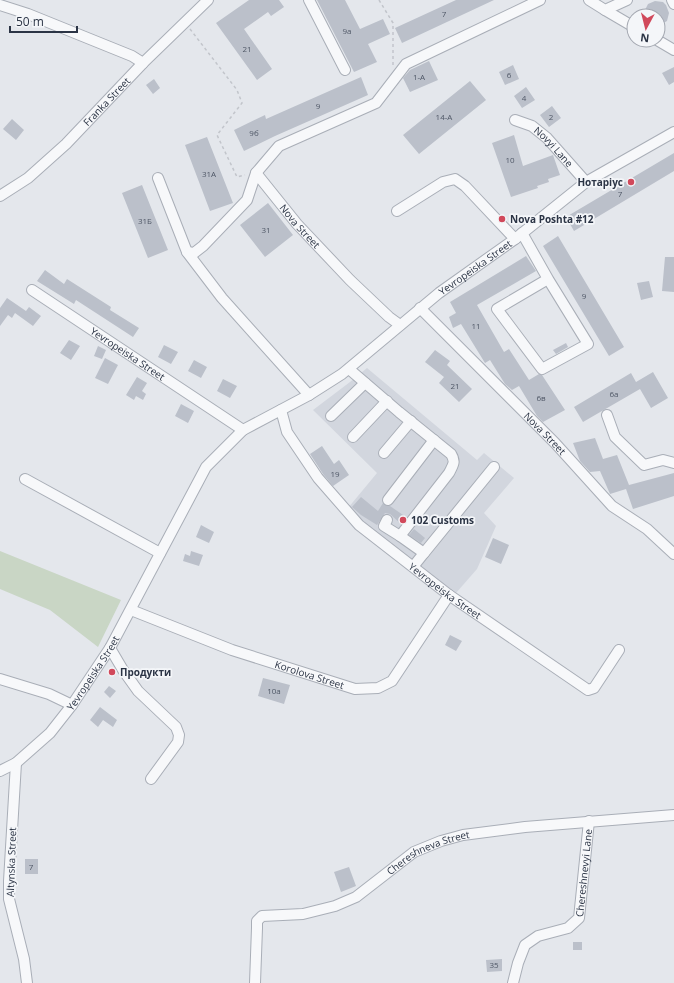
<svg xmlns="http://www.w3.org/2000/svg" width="674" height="983" viewBox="0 0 674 983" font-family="'Open Sans',sans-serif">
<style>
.built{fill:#d2d6de}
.green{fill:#c9d6c5}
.building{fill:#bbc0ca}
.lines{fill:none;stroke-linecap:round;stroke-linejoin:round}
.minor-casing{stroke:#a9aeb7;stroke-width:12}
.path{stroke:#c2c5cb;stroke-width:1.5;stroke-dasharray:3 3;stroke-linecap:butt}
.minor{stroke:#f7f8fa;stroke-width:10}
.poi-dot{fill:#d1495b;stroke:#f4f6f9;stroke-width:1.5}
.labels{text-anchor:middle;stroke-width:3.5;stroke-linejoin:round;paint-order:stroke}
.number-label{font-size:8px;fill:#4f5766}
.street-label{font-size:10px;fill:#2b3445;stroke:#f4f6f9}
.poi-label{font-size:10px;font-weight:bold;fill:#2b3445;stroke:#f4f6f9;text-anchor:start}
</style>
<rect width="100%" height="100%" fill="#e4e7ec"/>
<!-- built -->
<path class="built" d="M367,368l110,92 7,-7 30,25 -30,35 12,13 -19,43 -21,24 -96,-72 -12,-13 29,-35 -64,-63 37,-28z"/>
<!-- green -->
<path class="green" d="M0,551l121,49 -23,47 -48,-37 -50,-21z"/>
<!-- building -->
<path class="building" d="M249,0h30l5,7 -13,9 -3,-4 -24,17 28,40 -15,11 -41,-57z
M317,0h28l15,29 23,-10 7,15 -22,10 9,18 -23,10z
M456,0h38l-92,43 -7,-15z
M655,1l8,1 3,3 3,8 -2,8 -9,5v-10h-14v-4l4,-8z
M429,61l9,19 -28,12 -7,-14 7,-8z
M513,65l6,14 -14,6 -6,-13z
M674,67v15l-5,3 -7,-12z
M361,77l7,18 -93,41 -31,15 -10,-21 31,-15 1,4z
M154,79l6,9 -7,6 -7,-9z
M470,81l16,19 -67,54 -16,-19z
M526,87l9,13 -13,8 -8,-12z
M552,106l9,12 -12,9 -9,-12z
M12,119l12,11 -8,10 -13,-11z
M514,135l9,31 30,-11 7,20 -12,4 1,3 -12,4 1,2 -27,9 -19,-54z
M207,137l26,66 -23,8 -25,-66z
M674,153v18l-100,60 -8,-14z
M142,185l26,65 -20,8 -26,-65z
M268,203l25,32 -28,22 -25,-32z
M558,236l66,111 -15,9 -66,-110z
M526,256l10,15 -59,34 27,47 5,-3 20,31 10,-6 3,1 23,35 -22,12 -6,-6 -18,-30 -7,4 -7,-6 -15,-24 -5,3 -24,-39 -8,4 -4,-11 7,-4 -6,-11z
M665,257h9v35l-12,-1z
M45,270l19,14 3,-5 44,28 -1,3 29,18 -6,9 -57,-37 -2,4 -37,-23z
M649,281l4,16 -12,3 -4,-17z
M7,298l19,13 3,-4 12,9 -8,10 -18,-13 -3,5 -4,-3 -8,11v-18z
M69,340l11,6 -9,14 -11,-7z
M566,343l2,4 -12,7 -3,-4z
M164,345l14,7 -7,12 -13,-7z
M98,346l8,4 -4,9 -8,-3z
M435,350l15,11 -3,4 25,24 -13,13 -20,-19 5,-6 -19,-15z
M105,358l13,7 -10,19 -13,-6z
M194,360l13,7 -6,11 -13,-7z
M653,372l15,26 -17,10 -11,-19 -57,33 -9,-15 57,-34 5,9z
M137,377l10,6 -5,8 4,3 -3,6 -7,-4 -2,4 -8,-5z
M223,379l14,7 -7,12 -13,-7z
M181,404l13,7 -6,12 -13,-7z
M595,438l8,21 14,-4 12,30 45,-12v23l-41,13 -7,-20 -16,5 -10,-23 -10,1 -10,-11 -7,-18z
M322,446l12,18 5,-4 10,15 -16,11 -10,-12 -13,-20z
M361,497l17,14 5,-8 4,3h3l16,11 -5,7 -11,-10 -5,-1 -8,12 -16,-10 -9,-8z
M201,525l13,7 -5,11 -13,-6z
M414,529l11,9 -4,5 -12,-8z
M493,538l16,7 -8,19 -16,-7z
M191,551l12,4 -4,11 -16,-5 2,-7 5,2z
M450,635l12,6 -6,10 -11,-6z
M263,678l27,7 -6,19 -26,-8z
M109,686l7,5 -6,7 -6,-6z
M100,707l17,13 -4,7 -10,-7 -5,7 -8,-7z
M25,859h13v15h-13z
M349,867l7,19 -15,6 -7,-20z
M573,942h9v8h-9z
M502,959v12l-15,1 -1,-12z"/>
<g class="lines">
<defs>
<g id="minor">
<path d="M309,0l36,70"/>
<path d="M589,0l16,10 22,-10"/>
<path d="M672,0l2,4"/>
<path d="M0,5l28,9 104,42 11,7"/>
<path d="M605,10l29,17"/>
<path d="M657,40l17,10"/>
<path id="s1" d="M515,120l17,6 15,12 39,44"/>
<path id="s2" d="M256,173l41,51 53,56 39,37 11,8"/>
<path d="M158,178l29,74 35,46 87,97"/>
<path id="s3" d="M0,196l28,-18 38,-34 77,-81 65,-63"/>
<path d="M397,211l46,-29 12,-3 10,7 50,53"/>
<path d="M522,233l26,46 -51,30 45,60 46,-25 -40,-65"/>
<path d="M187,252l7,1 9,-7 44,-46 9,-27 23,-27 97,-43 30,-39 134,-64"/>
<path id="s4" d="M32,290l211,140"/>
<path id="s5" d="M420,308l135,135 57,63 35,23 27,25"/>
<path d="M349,369l50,43 52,42c5,8 2,11 -2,19l-49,63 24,17 -8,10"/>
<path id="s6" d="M281,410l6,22 31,46 41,47 90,70 139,95 6,-2 25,-38"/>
<path d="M607,415l8,22 29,28 19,-5 11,3"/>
<path d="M331,416l34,-33"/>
<path d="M353,437l34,-36"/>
<path d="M384,453l27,-32"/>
<path d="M25,479l135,74"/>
<path d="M388,500l46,-60"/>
<path d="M387,520l-3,6 16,10"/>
<path d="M424,553l70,-86"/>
<path id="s7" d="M131,610l101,40 123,39 23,-1 14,-7 57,-86"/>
<path d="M110,648l13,22 15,21 38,36 3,8 -1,7 -27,37"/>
<path d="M0,679l49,15 23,11"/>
<path d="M16,763l-7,118v18l15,60 3,24"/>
<path id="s8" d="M0,771l16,-8 34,-30 22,-28 38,-57 96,-181 37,-37 66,-35 33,-21 97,-81 76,-54 71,-57 88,-50"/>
<path id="s9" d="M255,983l2,-55v-7l5,-5 41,-2 32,-8 21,-9 58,-45 27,-11 22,-6 62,-8 149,-12"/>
<path id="s10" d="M513,983l5,-20 7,-18 13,-9 30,-8 11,-10 10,-97"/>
</g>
</defs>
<!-- minor casing -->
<use href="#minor" class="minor-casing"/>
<!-- path -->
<path class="path" d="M379,0l14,23v42
M190,29l47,61 5,13 -25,32 20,42 8,-2"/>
<!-- minor -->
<use href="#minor" class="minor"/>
</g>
<!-- markers -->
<g class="poi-dot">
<circle cx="631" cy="182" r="4"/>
<circle cx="502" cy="219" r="4"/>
<circle cx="403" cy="520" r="4"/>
<circle cx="112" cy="672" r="4"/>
</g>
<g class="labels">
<!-- number labels -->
<g class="number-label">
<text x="444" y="17">7</text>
<text x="347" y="34">9а</text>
<text x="247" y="52">21</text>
<text x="509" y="78">6</text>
<text x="419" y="80">1-А</text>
<text x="524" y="101">4</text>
<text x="318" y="109">9</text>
<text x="444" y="120">14-А</text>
<text x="551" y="120">2</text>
<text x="254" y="136">9б</text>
<text x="510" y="163">10</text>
<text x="209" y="177">31А</text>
<text x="620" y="197">7</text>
<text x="145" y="224">31Б</text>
<text x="266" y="233">31</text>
<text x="584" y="299">9</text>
<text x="476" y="329">11</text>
<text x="455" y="389">21</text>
<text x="614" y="397">6а</text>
<text x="541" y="401">6в</text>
<text x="335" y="477">19</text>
<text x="274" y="694">10а</text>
<text x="31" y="870">7</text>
<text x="494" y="968">35</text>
</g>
<!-- street labels -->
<g class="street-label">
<text dy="4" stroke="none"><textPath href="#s3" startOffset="143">Franka Street</textPath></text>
<text dy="4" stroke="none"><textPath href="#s1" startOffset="48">Novyi Lane</textPath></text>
<text dy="4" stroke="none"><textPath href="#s2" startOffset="69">Nova Street</textPath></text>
<text dy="4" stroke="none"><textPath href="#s8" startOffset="709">Yevropeiska Street</textPath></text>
<text dy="4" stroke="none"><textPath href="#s4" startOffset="115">Yevropeiska Street</textPath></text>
<text dy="4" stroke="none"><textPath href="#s5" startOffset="177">Nova Street</textPath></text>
<text dy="4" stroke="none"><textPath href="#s6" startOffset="249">Yevropeiska Street</textPath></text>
<text dy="4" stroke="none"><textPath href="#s8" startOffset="137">Yevropeiska Street</textPath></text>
<text dy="4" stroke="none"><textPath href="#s7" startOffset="190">Korolova Street</textPath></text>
<text dy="4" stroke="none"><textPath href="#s9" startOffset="252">Chereshneva Street</textPath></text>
<text transform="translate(11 862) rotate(-88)" y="4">Altynska Street</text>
<text dy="4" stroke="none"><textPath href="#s10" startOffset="147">Chereshnevyi Lane</textPath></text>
</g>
<!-- poi labels -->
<g class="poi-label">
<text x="623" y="186" text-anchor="end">Нотаріус</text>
<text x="510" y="223">Nova Poshta #12</text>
<text x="411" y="524">102 Customs</text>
<text x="120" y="676">Продукти</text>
</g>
</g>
<!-- north arrow -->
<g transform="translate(646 28) rotate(187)"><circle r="19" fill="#f4f6f9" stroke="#a4a8b1"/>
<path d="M0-3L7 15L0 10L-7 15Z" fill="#d1495b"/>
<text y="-6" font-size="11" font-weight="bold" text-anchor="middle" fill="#2b3445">N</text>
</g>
<!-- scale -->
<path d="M10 26v6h67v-6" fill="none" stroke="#2b3445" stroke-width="2"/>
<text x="16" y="26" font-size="12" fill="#2b3445" stroke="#f4f6f9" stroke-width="3" paint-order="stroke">50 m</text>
</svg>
